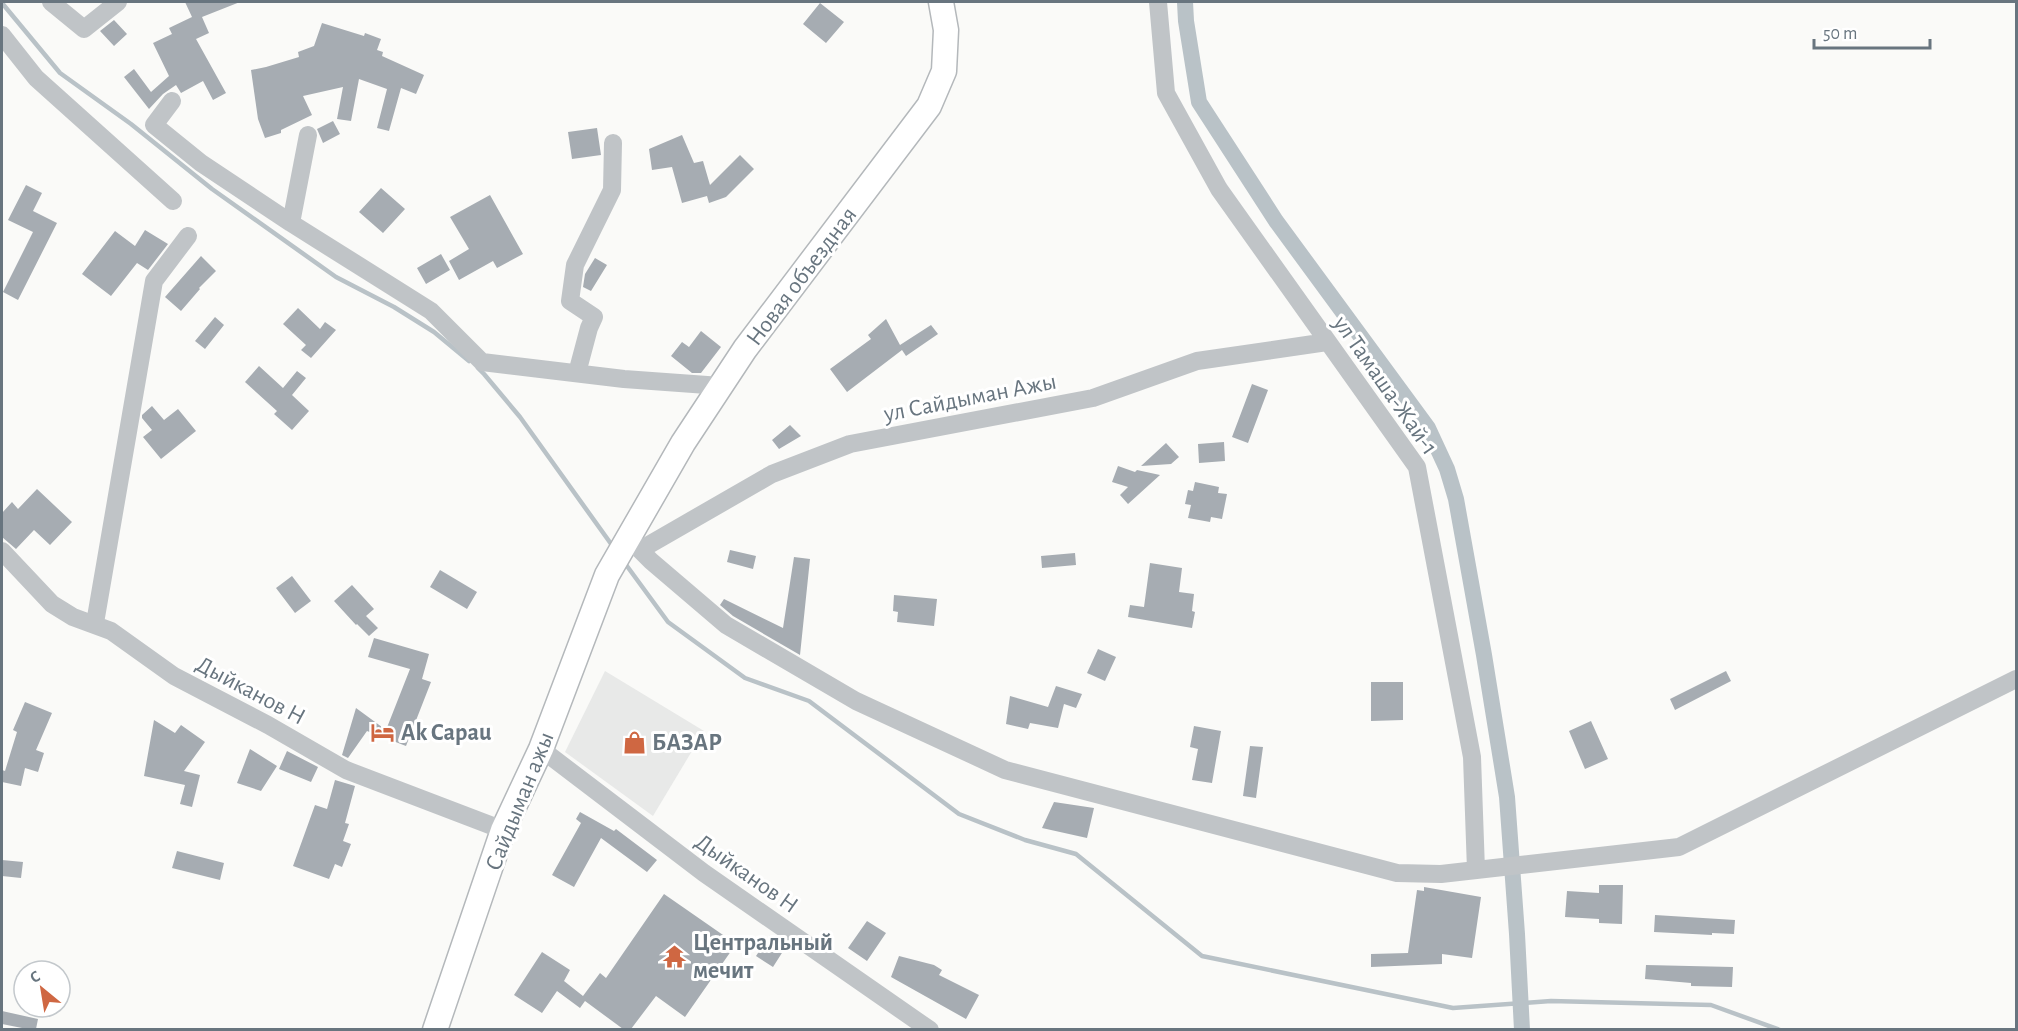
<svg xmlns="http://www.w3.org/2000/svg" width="2018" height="1031" viewBox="0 0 2018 1031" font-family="'Alegreya Sans',sans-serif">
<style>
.built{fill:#e8e9e8}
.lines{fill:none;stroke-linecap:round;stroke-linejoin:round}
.stream{stroke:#b9c2c7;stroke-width:4.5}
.canal{stroke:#b9c2c7;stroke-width:16}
.building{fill:#a6acb2}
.major-casing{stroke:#b4b8bb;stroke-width:27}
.minor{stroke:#c0c4c7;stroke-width:18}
.major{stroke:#fff;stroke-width:24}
.labels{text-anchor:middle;stroke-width:6;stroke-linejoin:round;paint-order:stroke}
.street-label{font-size:24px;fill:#68757f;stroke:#fff}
.poi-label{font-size:24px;font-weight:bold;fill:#68757f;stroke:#fff;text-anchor:start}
</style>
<rect width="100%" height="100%" fill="#fafaf8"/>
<!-- built -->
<path class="built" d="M605,671l99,60 -51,85 -88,-64z"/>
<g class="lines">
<!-- stream -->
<path class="stream" d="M2,3l58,70 71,51 81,65 124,88 58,30 40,25 35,29
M478,368l6,6 36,43 94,131
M624,562l44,60 77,56 64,23 150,113 66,26 51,14 126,102 251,52 98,-7 160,4 69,25"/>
<!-- canal -->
<path class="canal" d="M1185,2l1,19 13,81 77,119 152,207 19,41 9,30 28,156 23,142 10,137 5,96"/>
</g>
<!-- building -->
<path class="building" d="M185,2h55l-38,15 7,16 -13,6 30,54 -13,7 -10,-19 -22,12 -5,-8 -13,9 -14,15 -25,-32 10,-8 17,23 18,-16 -16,-33 19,-9 -3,-6 23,-11z
M820,3l24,19 -18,21 -23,-19z
M114,20l13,14 -13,12 -14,-15z
M322,23l42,13 1,-3 16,6 -4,11 6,2 -1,4 42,19 -8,19 -15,-6 -12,43 -12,-3 10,-39 -28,-10 -8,42 -14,-2 6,-32 -40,9 9,19 -31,15v3l-16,5 -7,-19 -7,-49 15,-3 33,-10 -1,-5 16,-6z
M333,121l7,13 -17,9 -6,-14z
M597,128l4,27 -29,4 -4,-27z
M682,135l12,28 9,-2 7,24 30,-30 14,14 -28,28 -17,6 -2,-7 -25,7 -10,-36 -20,3 -3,-21z
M26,185l16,8 -9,18 24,12 -39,77 -15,-8 30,-60 -25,-12z
M381,188l24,21 -22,24 -24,-21z
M490,195l33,59 -26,14 -4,-7 -34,19 -10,-19 20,-12 -19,-32z
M145,230l23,14 -20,26 -11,-7 -26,33 -29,-22 33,-43 20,15z
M441,254l9,16 -24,14 -9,-16z
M201,256l15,15 -17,17 1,1 -19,22 -16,-14z
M595,258l12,7 -16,26 -8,-4 2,-13z
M298,308l22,21 5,-7 11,8 -25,28 -10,-8 5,-5 -23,-21z
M215,317l9,8 -19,24 -10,-8z
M886,319l14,26 31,-20 7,9 -32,22 -4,-6 -55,42 -17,-23 41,-30 -3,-4z
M701,331l20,16 -20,26h-9l-21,-17 11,-14 7,5z
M259,366l24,22 14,-17 9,7 -14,17 17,16 -17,19 -18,-16 3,-3 -32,-29z
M1252,384l16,6 -20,53 -16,-6z
M152,406l12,14 14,-11 18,22 -35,28 -18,-22 9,-7 -10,-12v-3z
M790,425l11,11 -22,13 -7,-9z
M1224,442l1,19 -26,2 -1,-19z
M1166,443l13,14 -8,7 -30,2z
M1118,466l17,6 2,-2 23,5 -32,29 -8,-9 8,-8 -16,-5z
M1195,482l24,5 -1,6 9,1 -5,25 -11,-2 -1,5 -22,-4 3,-13 -6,-1 3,-14 5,1z
M37,489l35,33 -22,23 -16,-15 -18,19 -14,-12v-24l10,-11 6,7z
M730,550l26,6 -3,13 -26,-7z
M1075,553l1,12 -34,3 -1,-12z
M794,557l16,2 -10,96 -67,-39 -13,-11 4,-6 59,29z
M1150,563l32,5 -3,24 15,2 -2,17 3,1 -3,16 -64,-11 2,-12 14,2z
M440,570l37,22 -10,17 -37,-22z
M292,576l19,25 -16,12 -19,-25z
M352,585l22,24 -8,7 12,12 -9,8 -12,-12 -1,1 -22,-24z
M894,595l43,4 -3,27 -37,-4 1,-10 -5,-1z
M374,638l55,16 -7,25 9,3 -25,64 -39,-15 -19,27 -6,-3 14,-47 30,22 24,-61 -42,-12z
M1098,649l18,8 -11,24 -18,-8z
M1726,671l5,10 -56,29 -5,-11z
M1371,682h32v38l-32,1z
M1056,686l26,8 -6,14 -12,-4 -6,24 -28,-5 -2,6 -22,-5 4,-28 38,11z
M25,702l27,11 -16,37 8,3 -6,19 -13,-4 -4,18 -19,-4v-12l3,1 12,-39 -4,-2z
M154,720l21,13 6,-8 24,17 -21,29 16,4 -8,32 -12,-3 5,-19 -41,-9z
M1591,721l17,38 -23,10 -16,-38z
M1194,726l27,5 -9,52 -20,-3 6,-31 -8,-2z
M1250,746l13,1 -7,51 -13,-2z
M250,749l27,17 -16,25 -24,-8z
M287,751l31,16 -7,15 -32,-13z
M335,780l20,6 -10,37 4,1 -6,17 8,3 -9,23 -7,-3 -6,15 -36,-13 22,-61 12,4z
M1054,802l40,6 -7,30 -45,-10z
M580,812l34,19 2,-2 41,31 -10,12 -46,-34 -27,49 -22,-12 29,-52 -5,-4z
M177,851l47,12 -4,17 -48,-12z
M2,860l21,2 -2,16 -19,-2z
M1599,885h24l-1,39 -23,-1v-4l-34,-2 2,-26 32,2z
M1424,887l57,10 -9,61 -30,-4v10l-71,3v-13l37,-1 9,-63 7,1z
M664,894l72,50 -51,73 -29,-21 -25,33h-8l-38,-28 -5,7 -23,-17 -15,22 -28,-18 28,-43 28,18 -6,11 19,15 17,-23 6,5z
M1655,915l80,5 -1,14 -22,-1v2l-58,-3z
M867,921l19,12 -19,28 -19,-13z
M770,935l17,10 -14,22 -17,-11z
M899,956l35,9 8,5 -3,5 40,20 -13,24 -75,-42z
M1646,965l87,2 -1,20 -41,-1v-3l-46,-4z
M2,1011l36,8 -2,10h-9l-25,-5z"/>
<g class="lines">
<defs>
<path id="major" d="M435,1030l68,-200 38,-81 66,-174 76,-132 62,-94 184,-243 15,-35 2,-41 -5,-28"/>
</defs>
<!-- major casing -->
<use href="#major" class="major-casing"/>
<!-- minor -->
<path class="minor" d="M51,2l33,27 34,-27
M1158,2l8,91 53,96 198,278 55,290 4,113
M2,35l34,43 137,123
M172,101l-18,24 47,38 90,60 140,88 51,51 142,17 97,7
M291,223l17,-88
M577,373l12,-45 5,-11 -24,-16 5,-36 37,-75 1,-47
M628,538l23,23 75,64 130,76 149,69 392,103 44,1 238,-27 337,-168
M640,550l132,-76 78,-30 243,-46 104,-37 130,-19
M2,551l50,53 21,13 38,14 63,45 94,49 78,45 157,60
M95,623l59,-342 34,-45
M541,749l163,124 226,157"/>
<!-- major -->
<use href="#major" class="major"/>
</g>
<!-- icons -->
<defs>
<symbol id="hotel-bare" viewBox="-9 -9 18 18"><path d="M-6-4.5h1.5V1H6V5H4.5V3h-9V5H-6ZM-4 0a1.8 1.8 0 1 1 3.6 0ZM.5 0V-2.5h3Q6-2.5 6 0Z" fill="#cf6742" stroke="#fff" stroke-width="2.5" paint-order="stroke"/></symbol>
<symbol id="shop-bare" viewBox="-9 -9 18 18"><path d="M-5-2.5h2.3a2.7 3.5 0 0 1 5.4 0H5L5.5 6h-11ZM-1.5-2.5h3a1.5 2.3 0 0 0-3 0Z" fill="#cf6742" stroke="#fff" stroke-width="2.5" paint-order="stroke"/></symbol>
<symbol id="temple-bare" viewBox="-9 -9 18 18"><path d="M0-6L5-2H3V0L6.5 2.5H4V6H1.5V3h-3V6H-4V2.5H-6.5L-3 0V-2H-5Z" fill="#cf6742" stroke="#fff" stroke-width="2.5" paint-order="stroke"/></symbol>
</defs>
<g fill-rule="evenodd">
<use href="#hotel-bare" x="366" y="716" width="33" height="33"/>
<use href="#shop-bare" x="618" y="726" width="33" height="33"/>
<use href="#temple-bare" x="658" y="940" width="33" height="33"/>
</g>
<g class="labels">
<!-- street labels -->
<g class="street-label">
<text transform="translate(801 276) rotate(-53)" y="8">Новая объездная</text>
<text transform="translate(1386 385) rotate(55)" y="8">ул Тамаша-Жай-1</text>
<text transform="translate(970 397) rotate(-11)" y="8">ул Сайдыман Ажы</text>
<text transform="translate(251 690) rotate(28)" y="8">Дыйканов Н</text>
<text transform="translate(519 801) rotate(-68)" y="8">Сайдыман ажы</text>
<text transform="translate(747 873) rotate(35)" y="8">Дыйканов Н</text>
</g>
<!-- poi labels -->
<g class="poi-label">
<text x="401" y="740">Ak Capau</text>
<text x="652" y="750">БАЗАР</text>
<text x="693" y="950">Центральный<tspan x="693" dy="28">мечит</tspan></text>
</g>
</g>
<!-- border -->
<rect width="2018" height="1031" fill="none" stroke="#68757f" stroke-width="6"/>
<!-- north arrow -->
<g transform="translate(42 989) rotate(330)"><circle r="28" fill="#ffffff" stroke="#c3c8cc" stroke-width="1.5"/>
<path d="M0-4.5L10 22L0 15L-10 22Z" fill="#cf6742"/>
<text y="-9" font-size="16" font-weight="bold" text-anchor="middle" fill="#68757f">С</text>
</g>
<!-- scale -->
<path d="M1814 39v9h116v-9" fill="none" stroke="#68757f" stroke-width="3"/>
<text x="1823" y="39" font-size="18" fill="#68757f" stroke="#ffffff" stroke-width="4.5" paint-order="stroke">50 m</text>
</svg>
